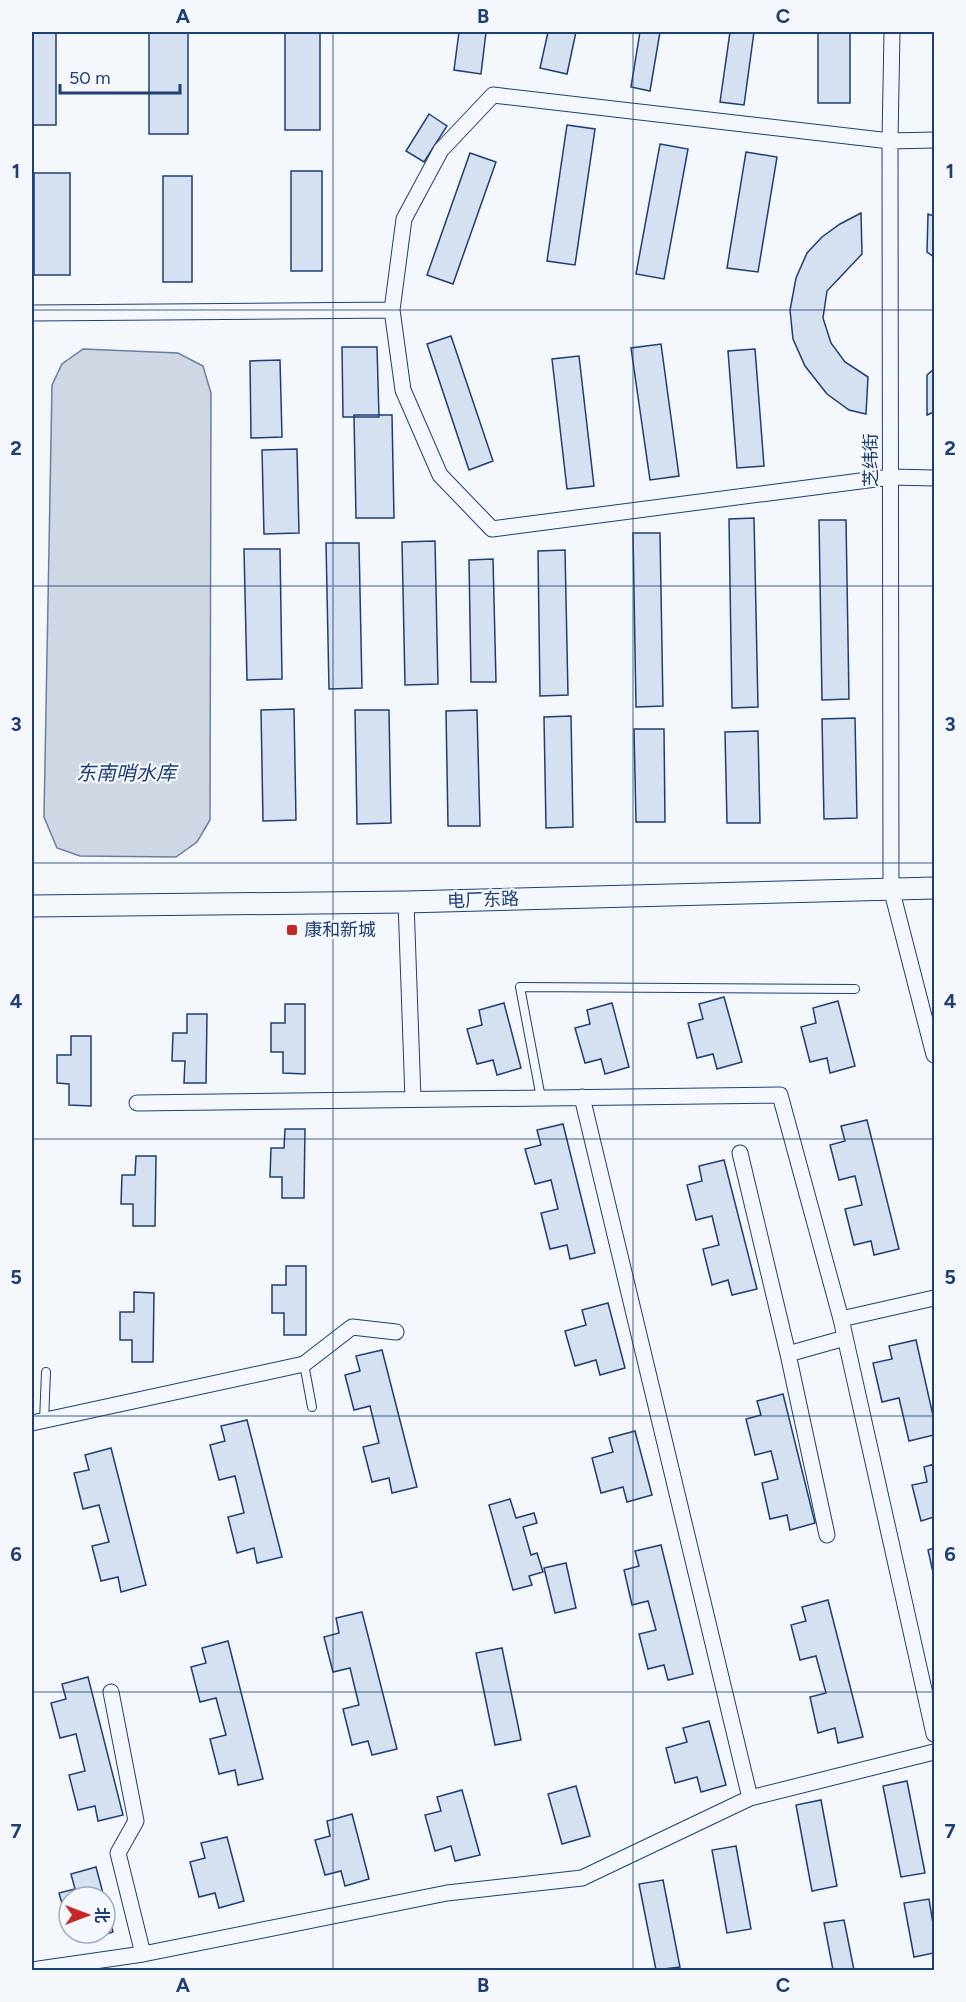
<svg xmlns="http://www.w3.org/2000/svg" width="966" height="2002" viewBox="0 0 966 2002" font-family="Figtree,'Noto Sans SC',sans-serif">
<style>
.water{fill:#cfd7e4;stroke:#687fa3;stroke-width:1.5}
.building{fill:#d5e0f0;stroke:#1d3f73;stroke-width:1.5}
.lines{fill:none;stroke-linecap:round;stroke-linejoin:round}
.lane-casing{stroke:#1d3f73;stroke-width:10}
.street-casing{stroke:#1d3f73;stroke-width:17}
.secondary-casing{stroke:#1d3f73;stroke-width:23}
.lane{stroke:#f4f7fb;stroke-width:8}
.street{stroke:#f4f7fb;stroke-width:15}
.secondary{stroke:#f4f7fb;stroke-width:21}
.grid{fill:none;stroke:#1d3f73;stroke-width:1.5;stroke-opacity:0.55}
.poi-dot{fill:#c62828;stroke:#f4f7fb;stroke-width:2}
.labels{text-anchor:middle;stroke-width:4.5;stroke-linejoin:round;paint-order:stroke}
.street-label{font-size:18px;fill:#1d3f73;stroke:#f4f7fb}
.poi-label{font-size:18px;fill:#1d3f73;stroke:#f4f7fb;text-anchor:start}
.water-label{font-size:20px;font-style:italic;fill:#1d3f73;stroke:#f4f7fb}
.neatline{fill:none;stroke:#1d3f73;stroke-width:2}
.grid-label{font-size:20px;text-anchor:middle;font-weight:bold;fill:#1d3f73}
</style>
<rect width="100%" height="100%" fill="#f4f7fb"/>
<!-- water -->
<path class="water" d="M83,349l95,4 25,13 8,27 -1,427 -13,22 -21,15 -96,-1 -23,-8 -13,-31 8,-432 10,-21z"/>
<!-- building -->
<path class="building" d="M32,32h24v93h-24z
M149,32h39v102h-39z
M285,32h35v98h-35z
M459,32h27l-5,42 -27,-4z
M548,32h28l-9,42 -27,-6z
M640,32h20l-10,59 -19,-4z
M730,32h24l-10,73 -24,-3z
M818,32h32v71h-32z
M429,114l18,12 -23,36 -18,-11z
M567,125l28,4 -20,136 -28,-4z
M660,144l28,5 -24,130 -28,-5z
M746,152l31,5 -19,115 -31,-4z
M470,153l26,9 -43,122 -26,-9z
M291,171h31v100h-31z
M34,173h36v102h-36z
M163,176h29v106h-29z
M861,213l1,41 -35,37 -4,27 8,25 14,19 23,15 -2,37 -17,-4 -22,-16 -22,-28 -12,-27 -3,-29 6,-32 11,-25 15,-16 18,-13z
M928,214l6,2v41l-7,-5z
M451,336l42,125 -24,9 -42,-126z
M661,344l18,132 -29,4 -19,-132z
M342,347h35l2,70h-36z
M755,349l9,117 -27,2 -9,-117z
M579,356l15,130 -27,3 -15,-130z
M280,360l2,77 -31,1 -1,-77z
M934,369v43l-7,3v-40z
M354,415h38l2,103h-38z
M297,449l2,84 -35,1 -2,-84z
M754,518l4,189 -26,1 -3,-189z
M819,520h27l3,179 -27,1z
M633,533h27l3,173 -27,1z
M435,541l3,143 -33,1 -3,-143z
M326,543h33l3,145 -33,1z
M244,549h36l2,130 -35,1z
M565,550l3,145 -28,1 -2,-145z
M493,559l3,123h-25l-2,-122z
M294,709l2,111 -33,1 -2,-111z
M355,710h34l2,113 -34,1z
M477,710l3,116h-32l-2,-115z
M571,716l2,111 -27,1 -2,-111z
M855,718l2,100 -33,1 -2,-100z
M634,729h30l1,93h-29z
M758,731l2,92h-33l-2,-91z
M724,997l18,65 -25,7 -4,-15 -16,4 -9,-35 15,-4 -4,-15z
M838,1001l17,65 -25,7 -3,-15 -17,4 -9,-35 15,-4 -3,-15z
M504,1003l17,65 -24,7 -4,-15 -16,4 -10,-35 15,-4 -3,-15z
M612,1003l17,64 -24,7 -4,-15 -16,4 -10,-35 15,-4 -3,-14z
M285,1004h20v70l-22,-1v-21h-12v-29h14z
M187,1014h20l-1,69h-22l1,-22h-13l1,-28h14z
M71,1036h20v70l-22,-1v-21l-12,-1v-28h14z
M867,1120l32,129 -25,6 -3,-14 -17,4 -9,-36 17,-4 -7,-29 -16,4 -9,-35 15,-4 -4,-15z
M563,1124l32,129 -25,6 -3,-14 -17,4 -9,-36 17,-4 -7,-29 -16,4 -10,-35 16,-4 -4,-15z
M285,1129h20l-1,69h-22v-21h-12l1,-29h13z
M136,1156h20l-1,70h-22v-22h-12l1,-29h13z
M724,1160l33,129 -25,6 -4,-15 -16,5 -9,-36 16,-4 -7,-29 -16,4 -9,-35 15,-4 -3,-15z
M286,1266h20v69h-22v-22h-12v-28h14z
M134,1292l20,1 -1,69h-21v-22h-12v-28h14z
M608,1303l17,65 -25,7 -4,-15 -21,6 -10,-35 21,-6 -4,-15z
M916,1340l18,80v15l-25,6 -10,-43 -17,4 -9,-39 19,-4 -3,-13z
M382,1350l35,137 -25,6 -3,-15 -17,4 -9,-35 16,-4 -9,-37 -16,4 -9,-35 15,-4 -4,-15z
M783,1394l32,129 -25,7 -3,-15 -17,4 -8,-36 16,-4 -7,-28 -16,4 -9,-36 15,-4 -4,-14z
M247,1420l35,137 -25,6 -3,-15 -17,5 -9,-36 16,-4 -9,-37 -16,4 -9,-35 15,-4 -4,-15z
M635,1431l17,64 -25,7 -4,-15 -22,6 -9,-35 21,-6 -4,-14z
M111,1448l35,137 -25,7 -3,-15 -17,4 -9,-35 17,-4 -10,-37 -16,4 -9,-36 15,-3 -4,-15z
M934,1464v53l-13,4 -9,-36 15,-3 -3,-15z
M510,1499l6,19 18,-5 3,10 -14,4 8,28 6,-2 6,19 -14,4 3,9 -19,5 -24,-85z
M661,1545l32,129 -25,6 -4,-15 -16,4 -9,-35 17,-4 -8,-29 -16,4 -8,-35 15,-4 -4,-15z
M934,1548v29l-6,-27z
M566,1563l10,45 -21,5 -11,-45z
M828,1600l35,137 -25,6 -3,-15 -17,5 -8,-36 16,-4 -10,-37 -16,4 -9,-35 15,-4 -4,-14z
M362,1612l35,137 -25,6 -4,-14 -16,4 -9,-36 16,-4 -9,-37 -17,4 -9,-35 15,-4 -3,-15z
M228,1641l35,138 -25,6 -3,-15 -16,4 -9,-35 16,-4 -10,-37 -16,4 -9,-35 15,-4 -4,-15z
M502,1648l19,92 -26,5 -19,-92z
M88,1677l35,138 -25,6 -3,-15 -17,4 -9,-35 16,-4 -9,-37 -16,4 -9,-35 15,-4 -4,-15z
M709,1721l17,64 -25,7 -4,-15 -22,6 -9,-35 21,-6 -4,-14z
M907,1781l18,92 -24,4 -18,-91z
M576,1786l14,50 -28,8 -14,-50z
M462,1790l18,65 -25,6 -4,-15 -16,5 -10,-36 16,-4 -4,-14z
M821,1800l16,86 -25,5 -16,-86z
M352,1814l17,65 -24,7 -4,-15 -16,4 -10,-35 15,-4 -3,-15z
M227,1837l17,64 -25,7 -4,-15 -16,4 -9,-35 15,-4 -4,-15z
M736,1846l15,83 -24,4 -15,-83z
M96,1867l8,30h-35v31l-10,-35 16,-4 -4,-15z
M663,1880l17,87 -24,3 -17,-86z
M929,1899l5,31v23l-20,4 -10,-54z
M105,1900l8,32 -24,7 -2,-6h18z
M844,1920l10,50h-21l-9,-47z"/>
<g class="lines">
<defs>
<path id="lane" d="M541,1098l-21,-111 335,2
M304,1364l8,43
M44,1421l2,-49"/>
<path id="street" d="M892,32l-2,109 1,747 43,167
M934,140l-44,1 -397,-46 -52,55 -37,69 -12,91 11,80 37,85 52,54 399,-52 43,1
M32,313l360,-3
M406,902l7,197
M582,1097l168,701
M137,1103l643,-8 61,224 93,415
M740,1153l48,201 39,181
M841,1319l93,-21
M788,1354l57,-16
M32,1423l272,-59 48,-37 44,5
M111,1692l25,129 -18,32 25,101
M32,1970l111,-16 304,-61 135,-15 168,-80 184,-46"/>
<path id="secondary" d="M32,906l374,-4 528,-14"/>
</defs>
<!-- lane casing -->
<use href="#lane" class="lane-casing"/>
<!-- street casing -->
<use href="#street" class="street-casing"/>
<!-- secondary casing -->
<use href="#secondary" class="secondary-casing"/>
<!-- lane -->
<use href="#lane" class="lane"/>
<!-- street -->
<use href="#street" class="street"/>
<!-- secondary -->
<use href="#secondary" class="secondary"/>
</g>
<!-- grid -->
<path class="grid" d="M333,32v1938M633,32v1938M32,310h902M32,586h902M32,863h902M32,1139h902M32,1416h902M32,1692h902"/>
<!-- markers -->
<rect class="poi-dot" x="286" y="924" width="12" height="12" rx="3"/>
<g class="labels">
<!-- street labels -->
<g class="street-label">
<text transform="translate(871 460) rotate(-90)" y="6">芝纬街</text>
<text transform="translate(483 900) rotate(-2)" y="6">电厂东路</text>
</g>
<!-- poi labels -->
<g class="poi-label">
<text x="304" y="936">康和新城</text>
</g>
<!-- water labels -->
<g class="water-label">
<text x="126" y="780">东南哨水库</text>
</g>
</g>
<!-- border -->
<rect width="966" height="2002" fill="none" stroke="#f4f7fb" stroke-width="66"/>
<!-- north arrow -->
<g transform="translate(87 1915) rotate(90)"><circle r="28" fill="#f4f7fb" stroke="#9eadc5" stroke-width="1.5"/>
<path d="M0-4.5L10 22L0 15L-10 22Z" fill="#c62828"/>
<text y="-9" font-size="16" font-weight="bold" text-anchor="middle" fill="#1d3f73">北</text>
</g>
<!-- scale -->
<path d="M60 84v9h120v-9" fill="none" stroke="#1d3f73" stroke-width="3"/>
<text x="69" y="84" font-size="18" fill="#1d3f73" stroke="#f4f7fb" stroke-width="4.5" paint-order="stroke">50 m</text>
<rect x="33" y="33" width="900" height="1936" class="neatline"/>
<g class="grid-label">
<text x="183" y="23">A</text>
<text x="483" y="23">B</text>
<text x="783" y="23">C</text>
<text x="16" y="178">1</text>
<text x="950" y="178">1</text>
<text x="16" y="455">2</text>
<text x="950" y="455">2</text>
<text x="16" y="731">3</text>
<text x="950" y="731">3</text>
<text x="16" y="1008">4</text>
<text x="950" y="1008">4</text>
<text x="16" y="1284">5</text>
<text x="950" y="1284">5</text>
<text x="16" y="1561">6</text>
<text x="950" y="1561">6</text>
<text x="16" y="1838">7</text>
<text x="950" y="1838">7</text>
<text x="183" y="1992">A</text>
<text x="483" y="1992">B</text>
<text x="783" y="1992">C</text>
</g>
</svg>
